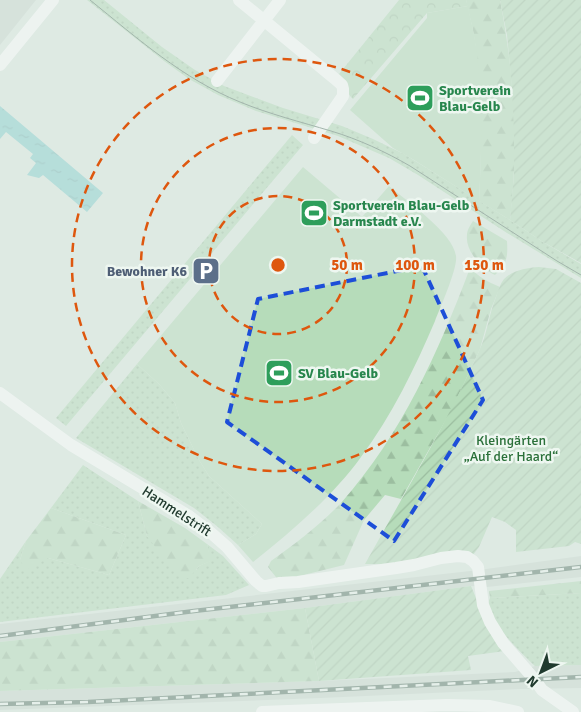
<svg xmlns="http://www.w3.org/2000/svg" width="581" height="712" viewBox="0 0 581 712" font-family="Signika,sans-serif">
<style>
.built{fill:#ccdad1}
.grass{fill:url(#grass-dots)}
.forest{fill:url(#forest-firs)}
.park{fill:url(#park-crowns)}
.garden{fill:url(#garden-furrows)}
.pitch{fill:#b6dcba}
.water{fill:url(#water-ripples)}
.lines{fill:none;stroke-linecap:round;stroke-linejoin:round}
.minor{stroke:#fff;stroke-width:12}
.tram{stroke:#5a7669;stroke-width:1}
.rail-casing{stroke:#5a7669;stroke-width:4.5}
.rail{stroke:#eef7f1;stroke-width:2.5;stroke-dasharray:8;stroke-linecap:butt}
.marked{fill:none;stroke:#1d4ed8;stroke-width:4;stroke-dasharray:10 6;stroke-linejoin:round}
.ring{fill:none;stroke:#de570e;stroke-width:2.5;stroke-dasharray:9 6}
.labels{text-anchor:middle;stroke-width:5;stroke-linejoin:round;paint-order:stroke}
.leisure-label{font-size:14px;font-weight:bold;fill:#27864d;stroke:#eef7f1;text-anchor:start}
.service-label{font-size:14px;font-weight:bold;fill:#4e5e75;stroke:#eef7f1;text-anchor:end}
.park-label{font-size:14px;fill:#2a7039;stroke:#eef7f1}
.street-label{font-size:14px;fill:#203a2e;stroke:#eef7f1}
.centre{fill:#de570e;stroke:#eef7f1;stroke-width:2.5}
.ring-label{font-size:15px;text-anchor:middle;font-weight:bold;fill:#de570e;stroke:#eef7f1;stroke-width:5;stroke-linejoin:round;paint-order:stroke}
</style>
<defs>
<pattern id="grass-dots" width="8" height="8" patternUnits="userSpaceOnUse" patternTransform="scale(1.25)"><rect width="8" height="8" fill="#b6dcba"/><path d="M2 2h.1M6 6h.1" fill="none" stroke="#9cbea0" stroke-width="1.8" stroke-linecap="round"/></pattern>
<pattern id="forest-firs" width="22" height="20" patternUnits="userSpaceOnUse" patternTransform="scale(1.25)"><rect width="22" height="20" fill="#b6dcba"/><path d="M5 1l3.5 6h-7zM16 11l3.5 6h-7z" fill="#9cbea0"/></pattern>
<pattern id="park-crowns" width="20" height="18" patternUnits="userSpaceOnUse" patternTransform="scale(1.25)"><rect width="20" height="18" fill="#b6dcba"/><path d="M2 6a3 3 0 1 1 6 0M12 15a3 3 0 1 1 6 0" fill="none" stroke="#9cbea0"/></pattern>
<pattern id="garden-furrows" width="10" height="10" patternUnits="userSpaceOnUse" patternTransform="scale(1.25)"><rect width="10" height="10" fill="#b6dcba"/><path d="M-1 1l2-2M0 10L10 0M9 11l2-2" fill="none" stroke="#9cbea0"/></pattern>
<pattern id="water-ripples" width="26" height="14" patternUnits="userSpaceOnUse" patternTransform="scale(1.25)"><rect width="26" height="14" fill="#85d0cf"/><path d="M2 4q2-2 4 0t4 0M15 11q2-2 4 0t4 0" fill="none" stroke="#73b3b2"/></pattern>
</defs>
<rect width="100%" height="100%" fill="#deeae3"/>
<!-- built -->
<path class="built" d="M0,0h36l-36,45z
M581,556v21l-94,10 -16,-1 -166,22 -305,34v-18l479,-54z
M581,665v23l-60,1 -200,9 -321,12v-19l319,-10 196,-9 20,-6z"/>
<!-- grass -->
<path class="grass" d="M87,0h17l58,47 33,23 29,16 59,22 59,18 31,13 31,15 106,66 33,22 38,22v14l-74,-45 -89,-58 -29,-17 -51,-22 -82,-25 -38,-16 -29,-16 -25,-18z
M292,135l11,10 -237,281 -10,-8z
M137,364l22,20 16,19 6,20 18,37 10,16 53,48 -6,10 -18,11 -20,-18 -24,-19 -118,-70z
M83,465l55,36 9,35 49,34 3,-4 11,-5 -3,-17 16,12 26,29 -23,10 -226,27v-43l26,-38 -6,19 28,-2 61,17 17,-40 -75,-27z
M581,593v72l-46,1c-12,-11 -46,-44 -47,-60 0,-3 1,-6 2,-8z"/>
<!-- forest -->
<path class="forest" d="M466,0h34c14,72 19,147 10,220l-31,-19c3,-53 2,-106 -4,-159 -2,-14 -6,-28 -9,-42z
M473,221l34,20c1,16 0,23 -12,34 -13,-6 -30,-24 -28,-40 0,-5 3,-9 6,-14z
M470,268c9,9 18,14 30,19l-9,22 -11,40 -28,60 -51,90 -16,-4 -21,25 -20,45 -65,16 -11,-14 3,-6c25,-18 49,-36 70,-58 61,-69 97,-150 129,-235z
M138,501l47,27 22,16 4,17 -12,5 -10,12h-8l-11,-11 -23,-31z
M51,508l75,27 -17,40 -61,-17 -22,12 -6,-10 6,-19z
M581,581v12l-91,5 -1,-7z
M305,608l14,73 -319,10v-49z"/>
<!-- park -->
<path class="park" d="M399,0h67l2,6 -41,7 -74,86c-9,-8 -4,-16 -14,-25z"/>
<!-- garden -->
<path class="garden" d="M500,0h81v263l-38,-21 -33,-22 4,-45v-43l-2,-43 -5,-54z
M539,267l17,2 25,14v261l-6,-2 -6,4 -53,6v-22l-11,-8 -13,-5 -13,30 -6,8 -62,7 -30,2h-16c39,-70 81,-139 114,-213 8,-16 10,-37 17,-54 2,-6 4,-13 8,-18 9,-9 23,-11 35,-12z
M471,586l12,29 22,36 -37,5 3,14 -152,11 -14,-73z"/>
<!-- pitch -->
<path class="pitch" d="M468,6c2,11 5,23 7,34 8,53 7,108 4,161l-65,-41 -21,-12 -43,-38 77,-92v-5z
M303,167l59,50 27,-31c19,16 64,47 67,70 2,12 -16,52 -21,65 -20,47 -43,94 -74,136 -28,39 -70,75 -108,105l-15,-17 18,-11 6,-10 -53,-48 -10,-16 -18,-37 -6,-20 -16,-19 -22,-20z"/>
<!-- water -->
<path class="water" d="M0,106l103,87 -16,19 -44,-37 -4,3 -12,-3 9,-12 -6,-5 3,-4 -27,-22 -6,7z"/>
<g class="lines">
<!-- minor -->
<path class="minor" d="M239,0l95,78 8,7 1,4v7l-29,42
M0,65l53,-65
M217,81l63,-81
M0,393l71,52 118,71 21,16 17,15 29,34 6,5h4l13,-3 19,-1 98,-14 18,-3 27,-7 17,-2 9,1 6,4 5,6 5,38 7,17 13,21 32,37 7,10 31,22
M262,712l185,-7 43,1 28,6"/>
<!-- tram -->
<path class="tram" d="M90,0c47,38 93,79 150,102 29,12 61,20 91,29 27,8 55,21 79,35l147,95 24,14"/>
<defs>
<path id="rail" d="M0,636l194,-25 387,-44
M0,704l88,-2 493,-25"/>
</defs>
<!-- rail casing -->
<use href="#rail" class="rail-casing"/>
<!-- rail -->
<use href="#rail" class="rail"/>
</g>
<!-- marked area -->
<path d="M0 0H581V712H0ZM422,266l61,134 -89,141 -167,-119 31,-123z" fill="#deeae3" fill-opacity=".55" fill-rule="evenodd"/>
<path class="marked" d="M422,266l61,134 -89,141 -167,-119 31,-123z"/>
<!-- distance rings -->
<g class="ring">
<circle cx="278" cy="265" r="69"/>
<circle cx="278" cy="265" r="137"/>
<circle cx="278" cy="265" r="206"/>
</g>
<!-- icons -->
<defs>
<symbol id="stadium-square" viewBox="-11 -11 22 22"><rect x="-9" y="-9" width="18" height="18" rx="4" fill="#2e9e5b" stroke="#eef7f1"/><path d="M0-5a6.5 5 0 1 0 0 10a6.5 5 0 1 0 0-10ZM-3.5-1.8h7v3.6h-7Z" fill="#fff"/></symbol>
<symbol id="parking-square" viewBox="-11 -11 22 22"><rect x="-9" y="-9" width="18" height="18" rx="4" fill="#5c6f8a" stroke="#eef7f1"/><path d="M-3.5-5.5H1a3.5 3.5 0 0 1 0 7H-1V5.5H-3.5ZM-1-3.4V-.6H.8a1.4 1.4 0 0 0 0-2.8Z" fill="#fff"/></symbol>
</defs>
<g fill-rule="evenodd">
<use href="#stadium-square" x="404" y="82" width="32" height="32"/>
<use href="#stadium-square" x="298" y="197" width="32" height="32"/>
<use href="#parking-square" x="190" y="255" width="32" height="32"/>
<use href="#stadium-square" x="263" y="357" width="32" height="32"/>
</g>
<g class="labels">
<!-- leisure labels -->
<g class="leisure-label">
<text x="439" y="95">Sportverein<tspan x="439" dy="16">Blau-Gelb</tspan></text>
<text x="333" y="210">Sportverein Blau-Gelb<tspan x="333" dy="16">Darmstadt e.V.</tspan></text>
<text x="298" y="378">SV Blau-Gelb</text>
</g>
<!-- service labels -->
<g class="service-label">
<text x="187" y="276">Bewohner K6</text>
</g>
<!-- park labels -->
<g class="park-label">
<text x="511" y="445">Kleingärten<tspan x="511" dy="16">„Auf der Haard“</tspan></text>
</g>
<!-- street labels -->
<g class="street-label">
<text transform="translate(177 511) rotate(33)" y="5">Hammelstrift</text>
</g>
</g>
<circle cx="278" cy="265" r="8" class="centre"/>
<g class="ring-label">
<text x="347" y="270">50 m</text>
<text x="415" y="270">100 m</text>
<text x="484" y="270">150 m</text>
</g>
<!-- north arrow -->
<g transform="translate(541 672) rotate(222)" stroke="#eef7f1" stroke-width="4" paint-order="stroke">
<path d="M0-4L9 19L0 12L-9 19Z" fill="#203a2e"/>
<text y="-8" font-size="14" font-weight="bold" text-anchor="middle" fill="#203a2e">N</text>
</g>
</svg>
